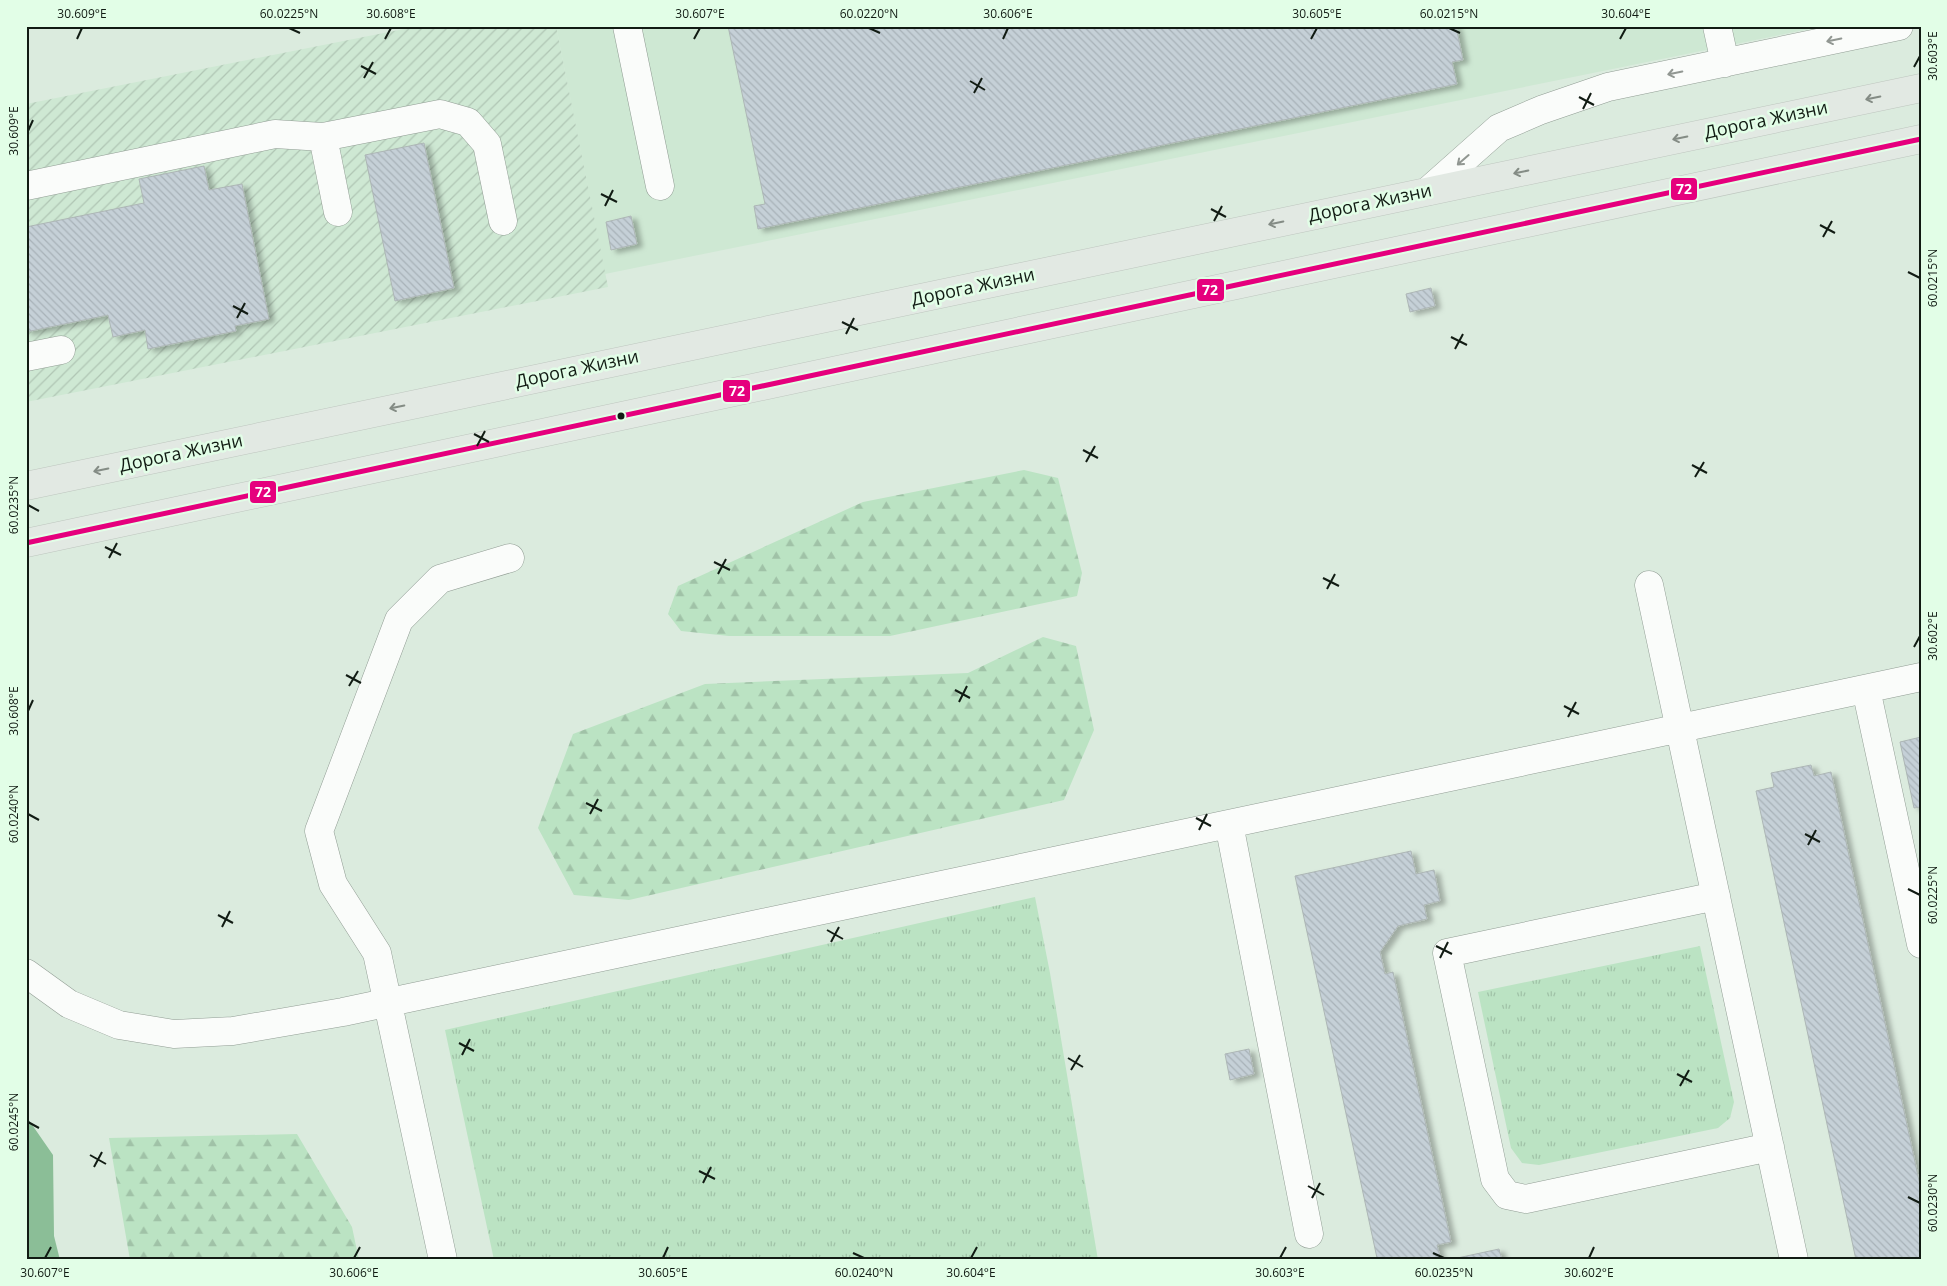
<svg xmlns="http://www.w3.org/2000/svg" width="1947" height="1286" viewBox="0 0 1947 1286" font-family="'Open Sans',sans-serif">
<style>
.built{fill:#cee8d3}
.industrial{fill:url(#industrial-furrows)}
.grass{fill:url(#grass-tufts)}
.forest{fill:url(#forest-firs)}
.water{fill:#8bbe97}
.building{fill:url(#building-back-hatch);stroke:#adb6b5;filter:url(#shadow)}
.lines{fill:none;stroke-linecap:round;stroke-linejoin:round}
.minor-casing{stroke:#919d94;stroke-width:29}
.major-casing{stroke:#bec6bf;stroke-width:29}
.minor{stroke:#fafcfa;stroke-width:28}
.major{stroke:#e2e9e3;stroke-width:28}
.bus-1-casing{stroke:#e2fee7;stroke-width:9}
.bus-1{stroke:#e5007d;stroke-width:5}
.oneway{stroke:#919792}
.oneway2{stroke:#848c85}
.ticks{fill:none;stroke:#111b13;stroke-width:2}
.bus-dot{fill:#111b13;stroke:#e2fee7;stroke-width:2}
.labels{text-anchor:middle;stroke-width:5;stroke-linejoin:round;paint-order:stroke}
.street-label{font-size:18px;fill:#111b13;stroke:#e2fee7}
.line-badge{stroke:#e2fee7;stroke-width:2}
.badge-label{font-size:14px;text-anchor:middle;font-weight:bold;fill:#fff}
.neatline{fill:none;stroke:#111b13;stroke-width:2}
.ticks-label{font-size:12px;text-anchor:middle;fill:#111b13}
</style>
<defs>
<pattern id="industrial-furrows" width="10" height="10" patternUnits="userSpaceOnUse" patternTransform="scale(1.25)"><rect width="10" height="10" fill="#cee8d3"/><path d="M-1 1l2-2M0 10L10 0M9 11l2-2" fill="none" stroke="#b0c6b4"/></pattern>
<pattern id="grass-tufts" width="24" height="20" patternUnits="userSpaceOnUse" patternTransform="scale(1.25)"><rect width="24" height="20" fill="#bbe3c3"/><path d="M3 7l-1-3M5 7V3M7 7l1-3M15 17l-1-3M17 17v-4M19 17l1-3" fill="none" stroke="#a0c2a7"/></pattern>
<pattern id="forest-firs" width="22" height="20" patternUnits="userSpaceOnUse" patternTransform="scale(1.25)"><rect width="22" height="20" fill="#bbe3c3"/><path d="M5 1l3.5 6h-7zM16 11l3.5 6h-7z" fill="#a0c2a7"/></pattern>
<pattern id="building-back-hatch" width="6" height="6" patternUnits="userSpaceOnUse" patternTransform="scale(1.25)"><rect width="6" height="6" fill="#c5d0d7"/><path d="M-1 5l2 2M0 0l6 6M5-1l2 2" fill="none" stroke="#a8b2b8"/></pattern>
<filter id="shadow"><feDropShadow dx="5.5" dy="3" stdDeviation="2.5" flood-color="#0004"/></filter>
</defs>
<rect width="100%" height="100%" fill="#dbebde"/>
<!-- built -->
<path class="built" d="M556,26h1268l-1219,248z"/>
<!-- industrial -->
<path class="industrial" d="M419,26h137l52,261 -582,115v-298z"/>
<!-- grass -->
<path class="grass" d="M1035,897l15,76 48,287h-604l-49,-230z
M1700,946l34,156 -4,16 -12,10 -179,37 -17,-2 -11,-15 -33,-156z"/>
<!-- forest -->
<path class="forest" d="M1024,470l34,8 24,95 -5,23 -187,40h-161l-48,-5 -13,-17 10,-28 185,-84z
M1043,637l33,9 18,84 -30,70 -435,100 -55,-5 -36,-67 35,-94 132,-50 263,-11z
M297,1134l55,93 7,33h-229l-21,-122z"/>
<!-- water -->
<path class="water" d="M26,1116l27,39 1,81 6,24h-34z"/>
<!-- building -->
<path class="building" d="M728,26h728l7,34 -11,2 5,22 -699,145 -4,-23 11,-2z
M424,143l30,145 -59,13 -30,-146z
M204,166l5,24 33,-6 27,135 -34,7 1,5 -88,18 -3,-19 -32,7 -5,-22 -82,17v-105l118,-24 -5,-24z
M631,216l6,28 -26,6 -5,-28z
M1431,288l4,18 -25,6 -4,-18z
M1921,737v70l-7,1 -14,-66z
M1811,765l3,11 17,-4 90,418v70h-65l-100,-469 18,-4 -3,-14z
M1411,851l5,23 18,-4 6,31 -16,4 3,14 -29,7 -18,26 5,22 8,-2 58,270 -14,3 4,15h-58v-3l-6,1 -82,-382z
M1249,1049l5,25 -24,6 -5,-26z
M1499,1249l3,11h-54z"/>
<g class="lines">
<defs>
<path id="minor" d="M627,26l33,160
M1717,26l8,37
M323,137l15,75
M26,186l249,-52 48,3 117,-23 28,8 19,22 16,77
M1428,191l71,-63 42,-18 67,-23 291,-61
M26,357l35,-7
M1649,585l145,675
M1866,689l55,255
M1229,824l80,410
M1716,896l-269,57 48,226 12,16 19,4 244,-52
M26,973l43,31 50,21 55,9 59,-3 110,-19 1578,-335
M443,1260l-66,-307 -44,-69 -14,-53 80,-211 41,-41 70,-21"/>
<path id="major" d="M26,486l1895,-398
M26,543l1895,-404"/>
</defs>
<!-- minor casing -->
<use href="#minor" class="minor-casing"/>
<!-- major casing -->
<use href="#major" class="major-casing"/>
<!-- minor -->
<use href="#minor" class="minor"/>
<!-- major -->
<use href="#major" class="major"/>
<defs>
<path id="bus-1" d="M26,543l1895,-404"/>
</defs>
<!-- bus-1 casing -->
<use href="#bus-1" class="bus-1-casing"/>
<!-- bus-1 -->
<use href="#bus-1" class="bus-1"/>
</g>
<!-- one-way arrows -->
<defs><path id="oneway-shaft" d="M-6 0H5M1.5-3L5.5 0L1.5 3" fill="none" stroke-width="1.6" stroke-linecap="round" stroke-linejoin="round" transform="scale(1.25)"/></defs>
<g class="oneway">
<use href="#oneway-shaft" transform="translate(1834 40) rotate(168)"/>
<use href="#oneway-shaft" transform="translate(1675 73) rotate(168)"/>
<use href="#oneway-shaft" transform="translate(1463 160) rotate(139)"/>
</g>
<g class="oneway2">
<use href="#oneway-shaft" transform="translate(1873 98) rotate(168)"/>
<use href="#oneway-shaft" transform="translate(1680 138) rotate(168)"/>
<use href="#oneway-shaft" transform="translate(1521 172) rotate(168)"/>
<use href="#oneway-shaft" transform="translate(1276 223) rotate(168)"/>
<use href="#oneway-shaft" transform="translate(397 407) rotate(168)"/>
<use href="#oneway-shaft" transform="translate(101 470) rotate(168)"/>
</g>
<!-- ticks -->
<path class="ticks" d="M289,28l11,5M869,28l11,5M1449,28l11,5M77,39l5,-11M385,39l6,-11M694,39l6,-11M1003,39l5,-11M1311,39l6,-11M1620,39l6,-11M361,66l15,8M1914,67l6,-11M364,78l9,-16M970,81l15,9M974,93l8,-15M1579,97l15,8M1583,109l8,-16M28,131l5,-11M601,194l16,8M605,206l8,-16M1211,209l15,8M1214,221l8,-15M1820,225l15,8M1823,237l9,-16M1908,272l12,6M233,306l15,8M237,318l8,-15M842,322l16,8M846,334l8,-16M1451,337l16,8M1455,349l8,-15M474,434l15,8M477,446l8,-15M1083,450l15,8M1086,462l9,-16M1692,465l15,8M1695,477l9,-15M28,505l11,6M105,547l16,8M109,558l8,-15M714,562l16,8M718,574l8,-15M1323,578l16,8M1327,589l8,-15M1914,647l6,-11M346,675l15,8M349,686l9,-15M955,690l15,8M959,702l8,-16M1564,706l15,8M28,711l5,-11M1568,717l8,-15M586,803l16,8M28,814l11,6M590,814l8,-15M1196,818l15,8M1199,830l8,-16M1805,834l15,8M1808,845l8,-15M1908,889l12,6M218,915l15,8M222,927l8,-16M827,930l16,9M831,942l8,-15M1436,946l16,8M1440,958l8,-16M459,1043l15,8M462,1055l8,-16M1068,1058l15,9M1071,1070l9,-15M1677,1074l15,8M1680,1086l9,-16M28,1122l11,6M90,1155l16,9M94,1167l8,-15M699,1171l16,8M703,1183l8,-16M1308,1186l16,9M1908,1197l12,6M1312,1198l8,-15M853,1253l11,5M1433,1253l11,5M45,1258l6,-11M354,1258l6,-11M663,1258l5,-11M971,1258l6,-11M1280,1258l6,-11M1589,1258l5,-11"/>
<!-- markers -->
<circle class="bus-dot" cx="621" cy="416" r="4.5"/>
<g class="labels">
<!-- street labels -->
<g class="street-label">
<text transform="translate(1766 120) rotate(-12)" y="6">Дорога Жизни</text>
<text transform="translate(1370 203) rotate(-12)" y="6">Дорога Жизни</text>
<text transform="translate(973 287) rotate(-12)" y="6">Дорога Жизни</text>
<text transform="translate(577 369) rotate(-12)" y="6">Дорога Жизни</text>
<text transform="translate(181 453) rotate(-12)" y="6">Дорога Жизни</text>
</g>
</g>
<g class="line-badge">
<rect x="1670" y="177" width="28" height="24" rx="5" fill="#e5007d"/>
<rect x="1196" y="278" width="29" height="24" rx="5" fill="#e5007d"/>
<rect x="722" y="379" width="29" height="24" rx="5" fill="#e5007d"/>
<rect x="249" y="480" width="28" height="24" rx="5" fill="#e5007d"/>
</g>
<g class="badge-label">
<text x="1684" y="194">72</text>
<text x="1210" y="295">72</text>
<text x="737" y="396">72</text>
<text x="263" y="497">72</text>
</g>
<!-- border -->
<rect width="1947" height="1286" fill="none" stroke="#e2fee7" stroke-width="55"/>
<rect x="28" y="28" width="1892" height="1230" class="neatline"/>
<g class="ticks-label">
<text x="82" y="18">30.609°E</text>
<text x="289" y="18">60.0225°N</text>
<text x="391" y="18">30.608°E</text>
<text x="700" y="18">30.607°E</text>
<text x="869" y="18">60.0220°N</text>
<text x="1008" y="18">30.606°E</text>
<text x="1317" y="18">30.605°E</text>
<text x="1449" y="18">60.0215°N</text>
<text x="1626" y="18">30.604°E</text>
<text transform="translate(1933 56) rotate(-90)" y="4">30.603°E</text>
<text transform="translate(14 131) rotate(-90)" y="4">30.609°E</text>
<text transform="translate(1933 278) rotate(-90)" y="4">60.0215°N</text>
<text transform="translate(14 505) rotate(-90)" y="4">60.0235°N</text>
<text transform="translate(1933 636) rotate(-90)" y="4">30.602°E</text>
<text transform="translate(14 711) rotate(-90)" y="4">30.608°E</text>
<text transform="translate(14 814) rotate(-90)" y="4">60.0240°N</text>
<text transform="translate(1933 895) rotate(-90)" y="4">60.0225°N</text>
<text transform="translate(14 1122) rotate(-90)" y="4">60.0245°N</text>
<text transform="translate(1933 1203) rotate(-90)" y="4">60.0230°N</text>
<text x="45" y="1277">30.607°E</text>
<text x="354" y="1277">30.606°E</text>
<text x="663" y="1277">30.605°E</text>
<text x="864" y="1277">60.0240°N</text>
<text x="971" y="1277">30.604°E</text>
<text x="1280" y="1277">30.603°E</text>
<text x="1444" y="1277">60.0235°N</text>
<text x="1589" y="1277">30.602°E</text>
</g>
</svg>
